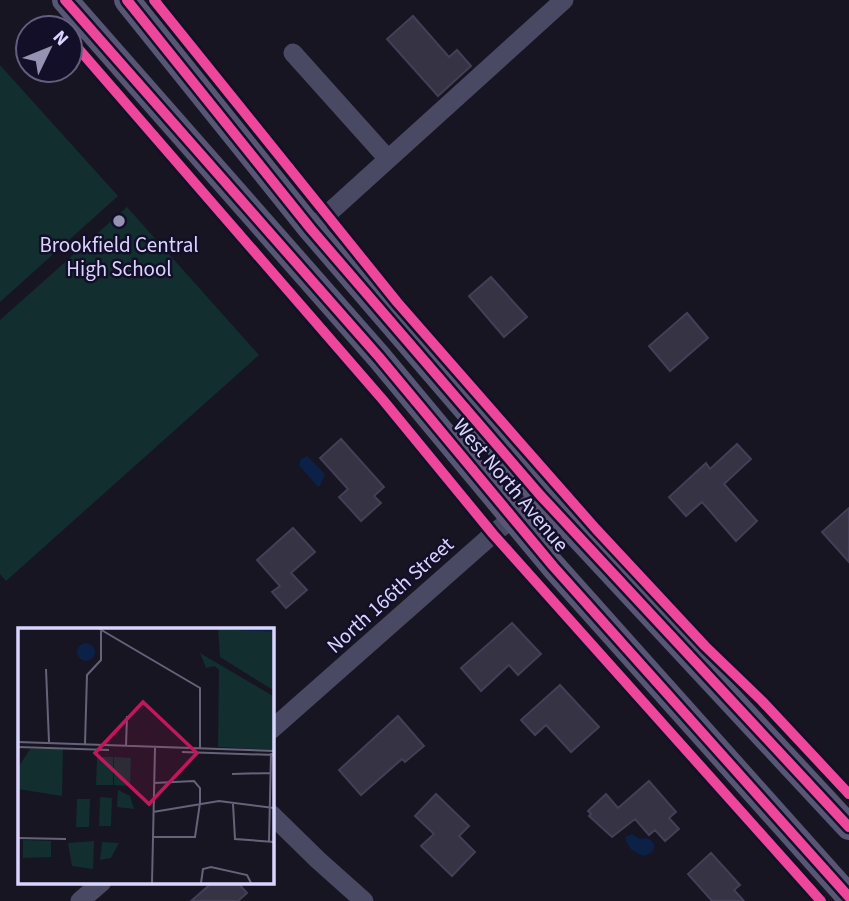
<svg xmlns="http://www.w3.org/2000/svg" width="849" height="901" viewBox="0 0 849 901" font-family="'Source Sans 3',sans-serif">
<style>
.green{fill:#122e2f}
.water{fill:#0b2147}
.building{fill:#353344;stroke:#433f56;stroke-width:2}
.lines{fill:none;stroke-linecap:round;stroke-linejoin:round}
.street{stroke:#4a4963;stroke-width:19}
.secondary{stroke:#585675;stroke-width:26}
.cycleway-casing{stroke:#130f28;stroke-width:15}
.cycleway{stroke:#ed469a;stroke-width:10}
.poi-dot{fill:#9692b2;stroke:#130f28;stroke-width:2.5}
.labels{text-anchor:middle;stroke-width:5;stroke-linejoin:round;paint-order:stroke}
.poi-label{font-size:21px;fill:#dad5ff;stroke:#130f28}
.street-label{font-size:21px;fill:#dad5ff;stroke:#130f28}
.inset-river{fill:none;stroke:#0b2147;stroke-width:3.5}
.inset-road{fill:none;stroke:#65627a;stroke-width:2}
.view{fill:#c2185b;fill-opacity:0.15;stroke:#c2185b;stroke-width:3.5}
.inset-edge{fill:none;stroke:#dad5ff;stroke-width:3.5}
</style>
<rect width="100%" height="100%" fill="#171522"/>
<!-- green -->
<path class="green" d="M0,65l118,131 -118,106z
M127,207l132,148 -253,226 -6,-7v-254z"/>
<!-- water -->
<path class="water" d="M307,456l18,18 -5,12h-3l-18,-21 2,-6z
M632,834l8,5c8,-2 11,0 15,7l-3,6 -7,4c-13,-4 -17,-8 -20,-19z"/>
<!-- building -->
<path class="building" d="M413,16l36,41 8,-7 14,16 -33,30 -51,-57z
M491,277l36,40 -23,20 -35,-41z
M687,313l21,25 -38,33 -21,-25z
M341,439l43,48 -10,9 7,7 -20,18 -22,-24 9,-8 -28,-31z
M737,444l14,15 -27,25 33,37 -21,20 -34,-39 -16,14 -17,-19 37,-34 4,6z
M849,508v54l-27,-30z
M293,528l22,24 -24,21 16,17 -21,18 -14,-16 8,-6 -23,-26z
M512,623l29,31 -23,21 -9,-10 -28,26 -20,-23z
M560,685l39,42 -28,25 -25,-27 -11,10 -14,-15z
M398,716l26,30 -19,16 -3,-3 -41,36 -22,-25z
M649,781l27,31 -7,6 10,11 -14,12 -10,-11 -6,5 -14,-16 -23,18 -23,-21 2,-2 -3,-3 18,-17 12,14z
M436,794l33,32 -10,10 16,16 -23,24 -31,-30 13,-12 -19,-18z
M711,853l29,32 -6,5 10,11h-32l-24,-27z
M213,882h24l10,11 -9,8h-47z"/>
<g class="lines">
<!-- street -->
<path class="street" d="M293,53l95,106
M311,229l253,-229
M271,730l222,-196 47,-39
M271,814l47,46 46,41
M80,901l22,-19"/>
<!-- secondary -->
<path class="secondary" d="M65,0l314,357 174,209 296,331
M127,0l184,229 229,266 309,332"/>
<defs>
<path id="cycleway" d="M65,0l314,357 174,209 296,331
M127,0l184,229 229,266 309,332
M154,0l243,302 126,144 73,83 109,117 57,55 87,93
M70,39l313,361 110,134 328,367"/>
</defs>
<!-- cycleway casing -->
<use href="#cycleway" class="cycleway-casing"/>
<!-- cycleway -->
<use href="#cycleway" class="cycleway"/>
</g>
<!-- markers -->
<circle class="poi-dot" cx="119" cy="221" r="7"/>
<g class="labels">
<!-- poi labels -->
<g class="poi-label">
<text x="119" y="252">Brookfield Central<tspan x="119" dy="24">High School</tspan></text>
</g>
<!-- street labels -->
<g class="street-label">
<text transform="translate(511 485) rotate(50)" y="7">West North Avenue</text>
<text transform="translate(390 595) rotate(-42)" y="7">North 166th Street</text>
</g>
</g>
<!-- overview -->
<g transform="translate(18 628)">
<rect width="256" height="256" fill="#171522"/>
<path d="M200,0h55v62l-53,-33zM182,25l73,43v54l-55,-3 1,-77 -4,-4 -9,2zM12,121h33l-1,47 -44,-7v-21zM79,129h16v28h-17zM96,129l17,1 -1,28 -16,-1zM100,162l12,6 4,13 -17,-2zM82,169l12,1 -1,28h-12zM59,171h13l-1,28h-13zM5,212l28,1v16l-28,1zM76,213l-1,28 -21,-3 -4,-23zM84,214l17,1 -8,15 -11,2z" fill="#122e2f"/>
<path d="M59 24a9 9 0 1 1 18 0a9 9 0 1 1-18 0Z" fill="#0b2147"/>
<path class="inset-river" d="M212,0l44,2"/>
<path class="inset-road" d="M80,0l102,60v61M28,41l3,73M0,114l256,9M67,116l2,-69 14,-15v-29M108,118l1,-30M0,119l91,3M164,124l92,3M214,146l38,-1M215,176l2,35 39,3M135,184l66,-11 55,7M135,209h42l5,-34v-15l-6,-7 -40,2M0,210l48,1M251,214l2,-89M134,255l3,-135M183,255l2,-14 8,-2 36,8 4,8"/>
<path class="view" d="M125,74l54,51 -48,51 -54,-51z"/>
<rect width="256" height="256" class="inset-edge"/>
</g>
<!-- north arrow -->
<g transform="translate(49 49) rotate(47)"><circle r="33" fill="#130f28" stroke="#635e7e" stroke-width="2"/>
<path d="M0-5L12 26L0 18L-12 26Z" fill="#9692b2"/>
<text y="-10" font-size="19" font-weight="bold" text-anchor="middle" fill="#dad5ff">N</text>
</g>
</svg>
